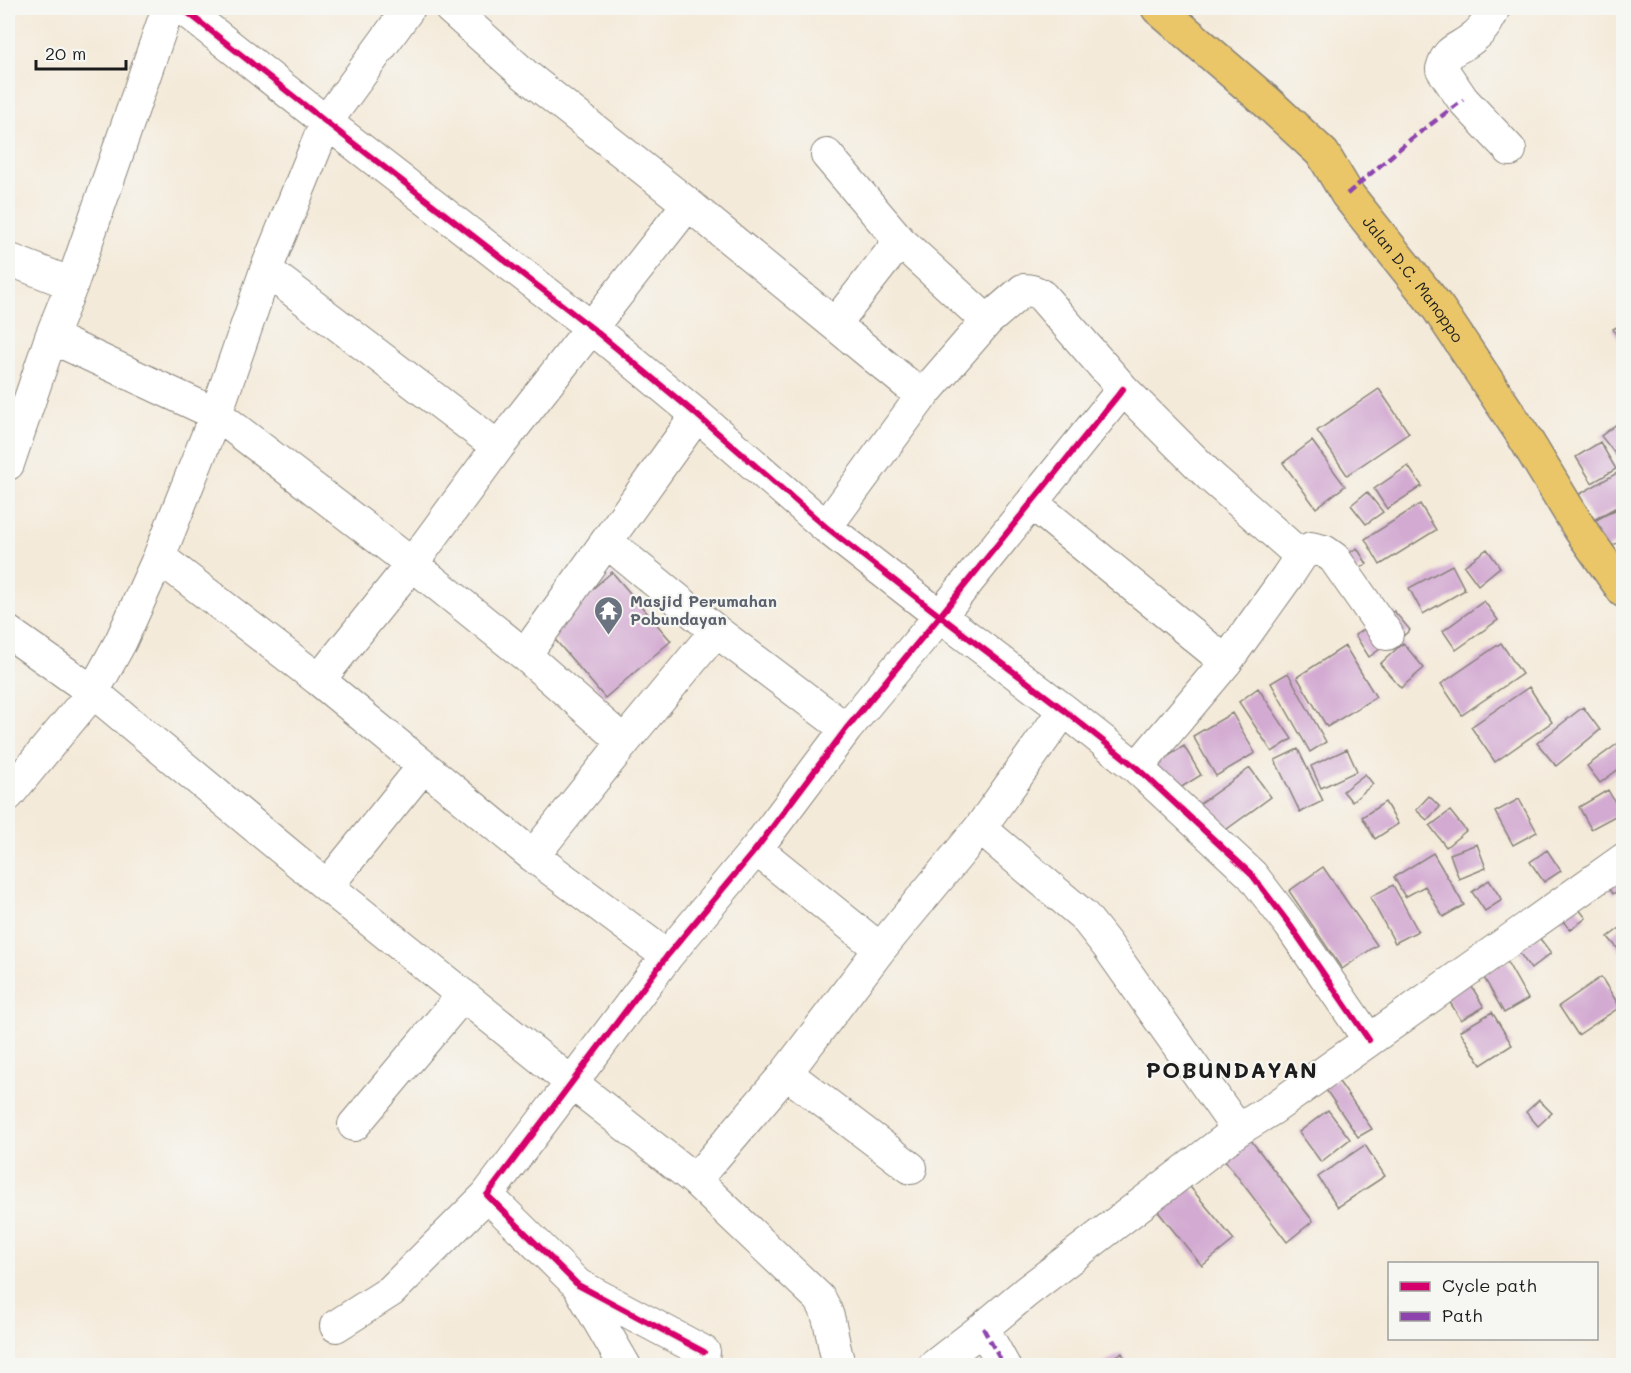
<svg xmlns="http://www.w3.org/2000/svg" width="1631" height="1373" viewBox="0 0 1631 1373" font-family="Mali,sans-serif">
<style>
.building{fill:#d3aad2}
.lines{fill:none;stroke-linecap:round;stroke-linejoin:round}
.minor-casing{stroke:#88837a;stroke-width:34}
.trunk-casing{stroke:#88837a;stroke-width:36}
.minor{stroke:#fff;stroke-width:32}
.trunk{stroke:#eac669;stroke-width:33}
.quiet{stroke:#8e44ad;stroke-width:4.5;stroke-dasharray:9 4.5;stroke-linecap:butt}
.cycleway-casing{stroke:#f6f6f2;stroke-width:10}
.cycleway{stroke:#d6006c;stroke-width:6}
.labels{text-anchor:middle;stroke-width:4.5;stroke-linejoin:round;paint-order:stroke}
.street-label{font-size:16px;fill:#1c1c1c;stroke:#f6f6f2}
.worship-label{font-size:16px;font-weight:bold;fill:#5b616d;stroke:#f6f6f2;text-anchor:start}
.district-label{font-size:22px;font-weight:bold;letter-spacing:1.5px;fill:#1c1c1c;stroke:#f6f6f2}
</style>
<rect width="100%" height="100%" fill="#f6f6f2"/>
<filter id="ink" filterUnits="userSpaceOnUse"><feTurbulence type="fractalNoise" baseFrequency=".0167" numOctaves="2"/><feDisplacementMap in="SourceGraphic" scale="12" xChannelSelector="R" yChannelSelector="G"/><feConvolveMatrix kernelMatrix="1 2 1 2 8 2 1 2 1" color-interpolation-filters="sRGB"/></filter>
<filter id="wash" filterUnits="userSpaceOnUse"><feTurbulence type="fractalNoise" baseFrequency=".008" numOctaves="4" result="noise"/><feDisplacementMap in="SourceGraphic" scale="24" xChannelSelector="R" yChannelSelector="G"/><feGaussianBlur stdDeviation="1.35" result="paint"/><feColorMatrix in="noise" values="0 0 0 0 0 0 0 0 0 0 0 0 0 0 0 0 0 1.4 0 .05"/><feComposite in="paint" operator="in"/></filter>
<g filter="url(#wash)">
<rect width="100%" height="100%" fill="#f4ead9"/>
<g id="blocks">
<!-- building -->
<path class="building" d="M1624,323v24l-11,-18z
M1379,389l30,44 -62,42 -30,-44z
M1618,423l6,6v36l-23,-29z
M1312,441l33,45 -29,22 -33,-45z
M1600,442l16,27 -24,14 -16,-26z
M1408,466l14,20 -35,23 -13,-20z
M1624,469v34l-32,18 -14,-26z
M1367,492l16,20 -17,12 -15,-19z
M1420,504l16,26 -56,35 -15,-26z
M1624,505v34l-24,14 -15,-27z
M1357,548l10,16 -13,8 -10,-16z
M1487,549l13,18 -22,18 -14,-19z
M1452,565l13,25 -42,24 -14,-26z
M612,572l59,69 -66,57 -59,-69z
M1484,601l14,19 -42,30 -13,-19z
M1394,611l16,19 -9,8 -17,-19z
M1366,628l14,21 -11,8 -14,-22z
M1403,643l21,25 -23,20 -21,-24z
M1501,643l21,31 -60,41 -21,-31z
M1345,646l31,51 -49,30 -30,-50z
M1288,673l38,69 -16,10 -39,-69z
M1529,687l23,35 -57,40 -24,-35z
M1258,688l34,51 -20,13 -33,-50z
M1583,707l17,23 -44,36 -19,-23z
M1232,713l23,40 -39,23 -23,-40z
M1620,742l4,5v18l-24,18 -13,-17z
M1184,746l17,29 -29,18 -18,-28z
M1298,749l25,52 -23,11 -25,-52z
M1347,749l10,22 -36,17 -10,-22z
M1250,768l21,29 -55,40 -22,-29z
M1365,774l8,10 -21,18 -9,-11z
M1608,790l13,23 -30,16 -12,-22z
M1429,796l11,11 -13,13 -11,-10z
M1519,799l18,33 -24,13 -18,-33z
M1385,802l13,22 -23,15 -13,-22z
M1450,811l16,20 -20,16 -16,-21z
M1477,844l9,24 -27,11 -9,-25z
M1547,850l14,21 -17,11 -14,-20z
M1433,853l31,52 -21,12 -18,-31 -20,11 -11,-20z
M1323,867l54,78 -35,24 -53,-78z
M1624,870v16l-11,8 -7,-10z
M1489,880l13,20 -17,11 -13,-19z
M1393,885l25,46 -23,12 -25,-46z
M1574,903l12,15 -16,12 -12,-15z
M1624,925v31l-16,-19z
M1538,936l13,17 -20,16 -13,-18z
M1506,960l22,39 -24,14 -22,-39z
M1601,977l19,30 -42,28 -19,-29z
M1469,982l15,25 -23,13 -15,-24z
M1492,1012l20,33 -31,20 -21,-34z
M1337,1079l35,50 -14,8 -34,-50z
M1539,1100l13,13 -14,13 -12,-14z
M1328,1110l22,29 -29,23 -22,-30z
M1250,1139l63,82 -26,21 -63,-83z
M1365,1145l20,31 -47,31 -20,-30z
M1186,1182l48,58 -32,26 -47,-58z
M1122,1353l7,13h-32z"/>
</g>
</g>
<g filter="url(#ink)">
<use href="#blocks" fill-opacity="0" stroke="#88837a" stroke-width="1.5"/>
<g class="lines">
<defs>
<path id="minor" d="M182,8l144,114 266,206 105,87 129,112 114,89 -94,113 -90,120 -89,107 -180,239 91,90 126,67
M450,8l74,66 164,130 234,192
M1494,8c-3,9 -11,22 -19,28 -16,15 -27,10 -33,33l21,31 47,50
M827,155l73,86 87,80
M8,259l64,25
M266,270l232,177
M835,324l65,-83
M51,337l165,77 196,150 113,91 99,87
M1123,389l-183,227 124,94 73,58 115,107 38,50 79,115
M8,464l43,-127 21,-53 96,-276
M1032,503l194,159
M826,527l96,-131 65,-75 36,-31c8,0 13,1 19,6l81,93 87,87 91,80
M607,542l109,89 130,98
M159,557l160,123 214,176 134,100
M8,632l85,60 234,194 245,197 123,97 124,118c14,19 12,46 21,68
M525,655l172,-240
M319,680l93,-116 86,-117 190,-243
M1137,768l89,-106 61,-85 14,-21 10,-8 13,3 10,7 53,76
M8,795l85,-103 28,-51 38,-84 57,-143 50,-144 60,-148 83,-114
M980,828l104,88 23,29 131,185
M756,849l124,100
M533,856l91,-114 92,-111
M327,886l96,-119
M786,1073l125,95
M354,1125l109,-130
M695,1180l91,-107 94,-124 100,-121 84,-118
M578,1285l47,81
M336,1326l55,-35 96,-96
M983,1328l21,38
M934,1366l49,-38 43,-36 212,-162 36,-22 350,-249"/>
<g id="trunk">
<path id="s1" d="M1158,8l109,94 56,52 24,40 91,114 85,127 57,94 44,62"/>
</g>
</defs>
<!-- minor casing -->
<use href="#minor" class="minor-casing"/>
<!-- trunk casing -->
<use href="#trunk" class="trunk-casing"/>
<!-- minor -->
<use href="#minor" class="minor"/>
<!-- trunk -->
<use href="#trunk" class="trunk"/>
<!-- quiet -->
<path class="quiet" d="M1347,194l64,-55 52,-39
M983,1328l21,38"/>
<defs>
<path id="cycleway" d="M182,8l144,114 266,206 105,87 129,112 114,89 -94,113 -90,120 -89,107 -180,239 91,90 126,67
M1123,389l-183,227 124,94 73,58 115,107 38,50 79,115"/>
</defs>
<!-- cycleway casing -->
<use href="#cycleway" class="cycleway-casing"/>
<!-- cycleway -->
<use href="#cycleway" class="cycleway"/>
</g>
</g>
<!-- icons -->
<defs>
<symbol id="temple-pin" viewBox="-11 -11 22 30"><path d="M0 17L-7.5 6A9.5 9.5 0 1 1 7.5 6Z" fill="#6b7280" stroke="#f6f6f2"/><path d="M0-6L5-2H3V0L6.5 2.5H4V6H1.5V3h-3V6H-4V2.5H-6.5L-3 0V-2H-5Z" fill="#fff"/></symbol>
</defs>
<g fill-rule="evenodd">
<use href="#temple-pin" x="592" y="594" width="33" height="45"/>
</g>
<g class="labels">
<!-- street labels -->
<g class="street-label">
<text dy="6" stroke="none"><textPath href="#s1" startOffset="375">Jalan D.C. Manoppo</textPath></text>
</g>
<!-- worship labels -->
<g class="worship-label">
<text x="630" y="607">Masjid Perumahan<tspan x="630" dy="18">Pobundayan</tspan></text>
</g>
<!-- district labels -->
<g class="district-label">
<text x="1232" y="1078">POBUNDAYAN</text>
</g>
</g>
<!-- margin -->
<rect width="1631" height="1373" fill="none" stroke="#f6f6f2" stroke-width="30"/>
<!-- legend -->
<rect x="1388" y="1262" width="210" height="78" fill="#f6f6f2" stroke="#9f9f9c" stroke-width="1.5"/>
<rect x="1400" y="1282" width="30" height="9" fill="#d6006c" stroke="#9f9f9c" stroke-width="1.5"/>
<text x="1442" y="1292" font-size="18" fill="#1c1c1c">Cycle path</text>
<rect x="1400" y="1312" width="30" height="9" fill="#8e44ad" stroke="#9f9f9c" stroke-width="1.5"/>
<text x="1442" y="1322" font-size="18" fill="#1c1c1c">Path</text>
<!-- scale -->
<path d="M36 60v9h90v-9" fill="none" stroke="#1c1c1c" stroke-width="3"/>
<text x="45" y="60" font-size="18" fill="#1c1c1c" stroke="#f6f6f2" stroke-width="4.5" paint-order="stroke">20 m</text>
</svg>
